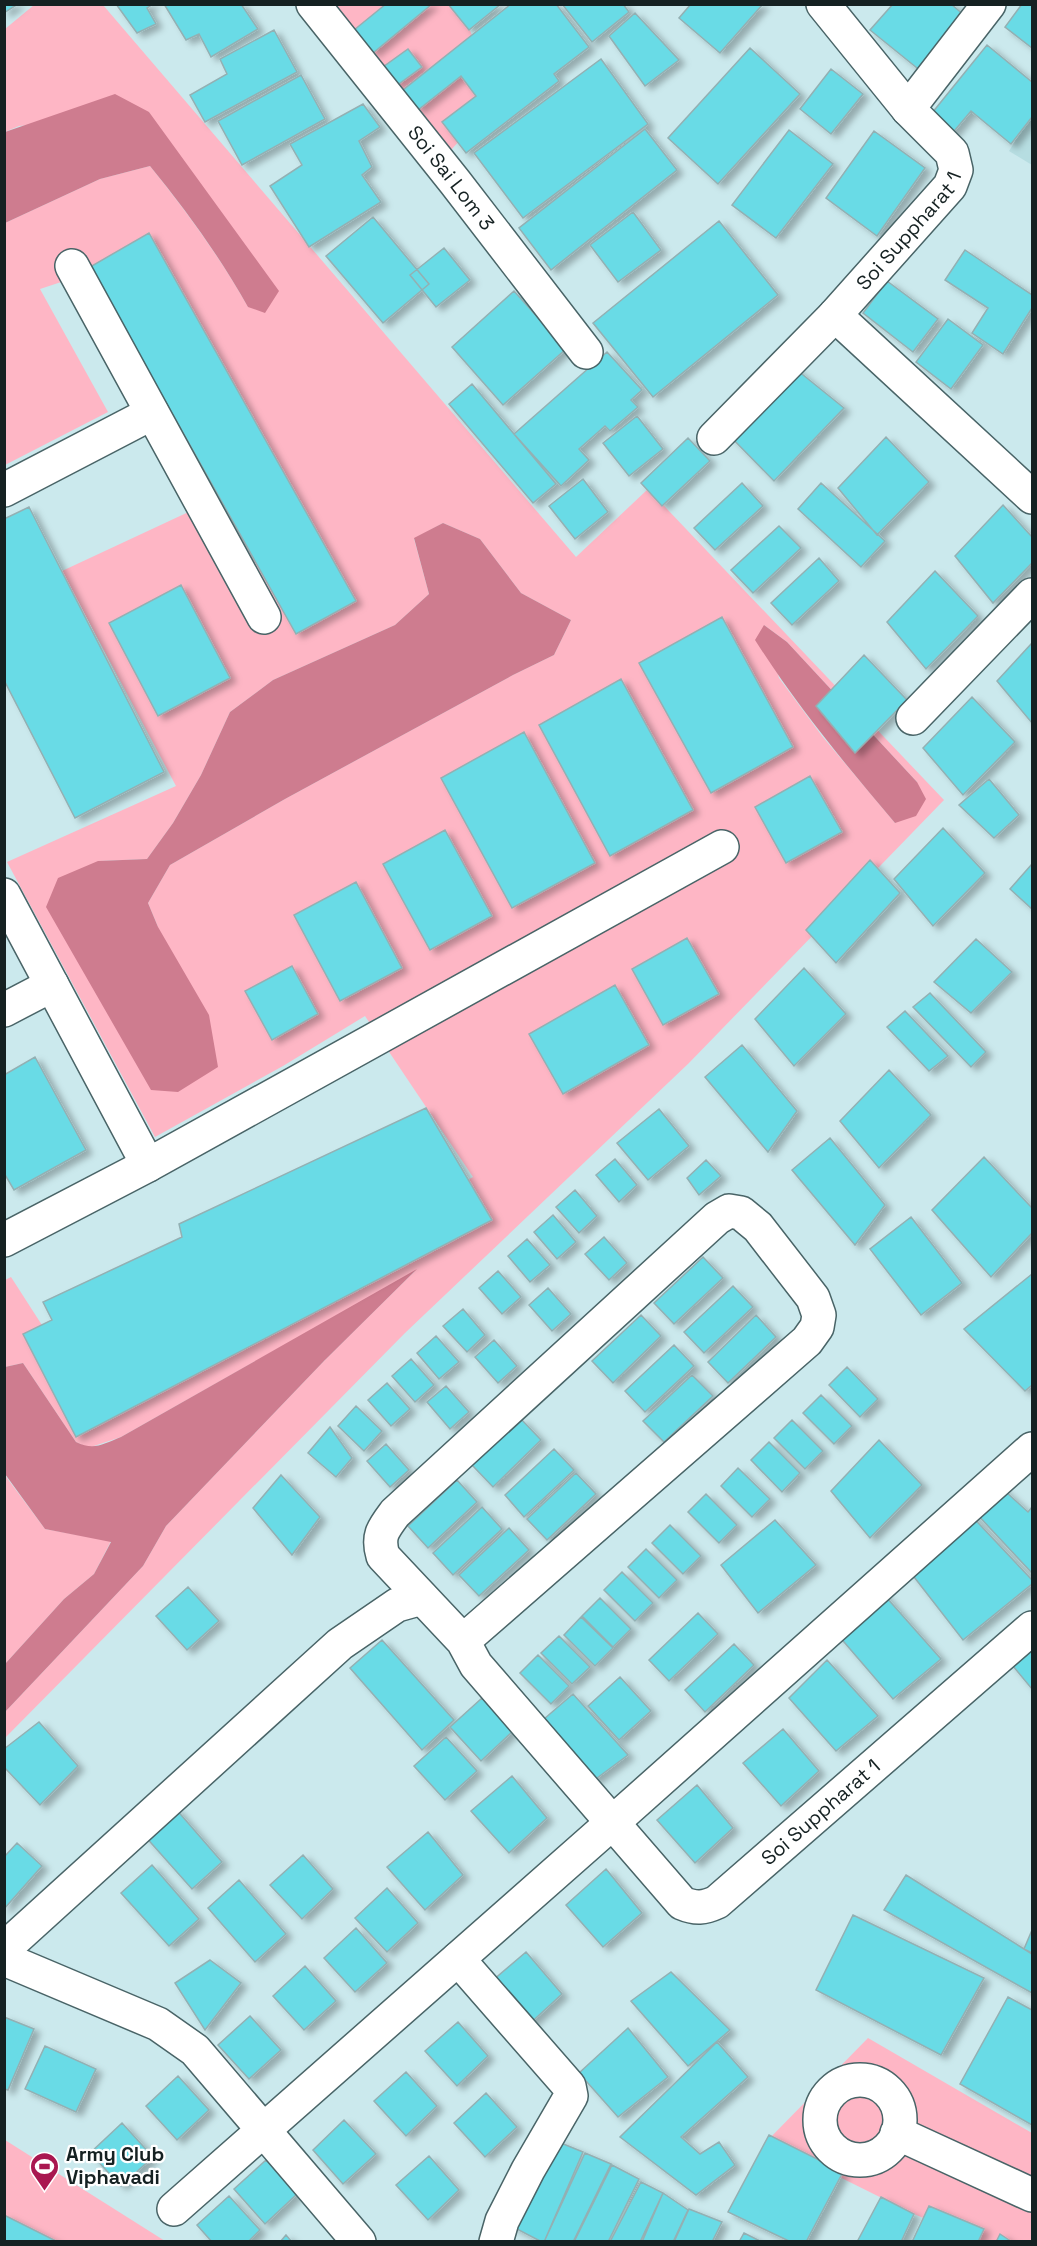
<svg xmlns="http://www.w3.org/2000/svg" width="1037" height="2246" viewBox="0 0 1037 2246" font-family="'Space Grotesk',sans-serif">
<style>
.built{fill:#b6dde1}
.green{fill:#feb6c5;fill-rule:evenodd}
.water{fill:#ce7c8f}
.building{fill:#69dbe6;stroke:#93b0b3;stroke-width:1.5;filter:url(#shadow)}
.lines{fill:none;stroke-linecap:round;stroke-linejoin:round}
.minor-casing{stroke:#496467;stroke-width:36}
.minor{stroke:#fff;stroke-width:33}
.labels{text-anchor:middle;stroke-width:4.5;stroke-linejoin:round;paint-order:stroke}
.street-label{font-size:20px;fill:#152122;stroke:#fff}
.poi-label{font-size:20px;font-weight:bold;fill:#152122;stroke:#fff;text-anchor:start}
</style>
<defs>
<filter id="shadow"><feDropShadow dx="6" dy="4" stdDeviation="3" flood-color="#0004"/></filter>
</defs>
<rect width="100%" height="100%" fill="#cbe9ed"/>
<!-- built -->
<path class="built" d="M1032,114v51l-23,-14z"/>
<!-- green -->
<path class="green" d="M34,5h69l473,552 72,-68 296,311 -255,263 -284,270 -400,405v-26l138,-146 23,-40 158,-165 91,-90 -294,166 -33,11 -12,-6 -53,-79 -18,4v-87l6,-3 76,118 386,-218 -108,-161 -82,50 -128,71 -148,-275 169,-76 -114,-215 178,-83 -109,-229 -91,30 68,123 -103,53v-242l95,-44 50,-13c36,45 70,91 98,141l-99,-195 -130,14 -14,6v-103zM443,523l37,16 41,54 50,27 -17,35 -41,20 -228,124 -115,66 -22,38 10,24 -59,-66 48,-2 26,-36 28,-48 29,-63 43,-32 122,-55 34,-31 -15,-55zM764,625l23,17 130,140 -22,41 -73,-87 -43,-58z
M336,5h128v10l33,84 -46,51z
M4,1474l41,55 66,12 -17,33 -30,25 -59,65z
M868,2038l164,95v108h-55l-63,-27 -147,-73z
M5,2140l160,101h-160z"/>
<!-- water -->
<path class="water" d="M115,94l34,18 130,179 -14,22 -17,-6c-28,-50 -62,-97 -98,-141l-50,13 -95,44v-91z
M443,523l37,16 41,54 50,27 -17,35 -41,20 -228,124 -115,66 -22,38 10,24 51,88 9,52 -40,25 -27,-2 -105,-183 12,-29 40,-17 49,-2 26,-36 28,-48 29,-63 43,-32 122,-55 34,-31 -15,-56z
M764,625l23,17 130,140 9,17 -10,17 -21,7c-50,-59 -98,-117 -140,-183z
M417,1269l-93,92 -158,165 -23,40 -138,146v-48l59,-65 30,-25 17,-32 -66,-13 -40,-55v-107l18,-4 53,79c18,9 27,2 45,-5z"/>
<!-- building -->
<path class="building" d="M4,4h14l-14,9z
M116,4h37l-6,4 9,16 -19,9z
M164,4h77l17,25 -47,28 -12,-23 -13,6z
M386,4h46l-59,49 -19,-23z
M448,4h53l-32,26z
M511,4h45l33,43 -35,27 5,7 -93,72 -24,-31 34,-26 -15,-20 -43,34 -15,-20z
M562,4h61l6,8 -37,30z
M691,4h72l-43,49 -41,-35z
M893,4h58l14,12 -43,56 -52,-42z
M1022,4h10v44l-27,-21z
M635,13l44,47 -34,26 -36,-50z
M274,30l23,42 -92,50 -15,-27 37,-21 -7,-15z
M987,45l45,37v35l-21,27 -40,-33 -21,25 -22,-18z
M750,48l50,46 -82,90 -50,-46z
M408,49l14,18 -26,19 -13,-19z
M601,59l47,65 -125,94 -49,-65z
M831,69l32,25 -32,40 -31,-25z
M301,75l24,44 -83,46 -24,-44z
M363,104l17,23 -21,14 13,26 -10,8 19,27 -72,45 -39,-61 32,-21 -12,-21z
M645,129l32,41 -126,100 -32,-42z
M789,130l44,34 -57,74 -44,-33z
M874,131l51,37 -48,68 -51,-38z
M633,212l28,38 -43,32 -28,-37z
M373,217l56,67 -46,39 -57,-67z
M719,221l59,74 -125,102 -60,-74z
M149,233l207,368 -60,33 -206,-367z
M444,248l26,32 -34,27 -26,-32z
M965,250l67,45v13l-29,46 -31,-21 16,-25 -43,-28z
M887,281l51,38 -25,33 -50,-39z
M514,291l52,58 -63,56 -51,-58z
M948,319l35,26 -32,44 -35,-27z
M607,352l35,38 -11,10 7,7 -28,24 -5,-5 -26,23 10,11 -28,26 -47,-52z
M792,366l52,42 -70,73 -51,-52z
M472,384l84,100 -23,19 -84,-99z
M637,416l26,33 -34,27 -26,-33z
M886,437l43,45 -52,53 -39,-47z
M688,438l22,23 -48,45 -21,-23z
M583,479l25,33 -33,27 -26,-33z
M742,483l21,23 -48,44 -21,-22z
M821,483l64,58 -24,26 -63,-58z
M1003,505l29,32v26l-39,40 -38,-47z
M29,507l135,265 -89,46 -71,-138v-161z
M779,526l22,22 -48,45 -22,-23z
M819,558l20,23 -47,44 -21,-22z
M935,571l43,45 -52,53 -39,-47z
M181,585l49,93 -72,38 -49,-93z
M722,617l71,130 -82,46 -72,-130z
M1032,643v80l-35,-42z
M864,655l43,45 -52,53 -39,-47z
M621,679l72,131 -83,46 -71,-131z
M972,697l43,45 -52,53 -40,-47z
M524,732l71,131 -83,45 -71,-130z
M810,776l32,56 -56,31 -31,-56z
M989,779l30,36 -25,23 -35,-33z
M943,828l42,45 -52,53 -39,-47z
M445,830l47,86 -62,34 -47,-86z
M870,860l30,33 -64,70 -30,-33z
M1032,864v45l-22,-20z
M356,882l46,86 -62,33 -46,-86z
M687,938l32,56 -56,31 -31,-56z
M976,939l36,33 -41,41 -37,-31z
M292,966l26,48 -46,26 -27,-49z
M804,968l42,46 -52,52 -39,-47z
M615,985l34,60 -86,49 -34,-60z
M930,993l56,59 -15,15 -58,-60z
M905,1011l43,45 -19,15 -42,-44z
M742,1045l55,66 -29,41 -63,-75z
M35,1057l51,93 -72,40 -10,-17v-98z
M889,1070l42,45 -52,53 -39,-47z
M426,1108l66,112 -416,217 -53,-103 29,-14 -9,-18 139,-65 -3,-13z
M659,1109l30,37 -41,34 -31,-37z
M830,1138l55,67 -30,40 -63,-75z
M984,1157l48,51v25l-41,44 -59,-67z
M615,1159l22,26 -18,17 -23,-27z
M706,1160l15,16 -22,19 -12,-17z
M575,1190l22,26 -18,17 -23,-26z
M553,1215l23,27 -19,17 -23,-27z
M911,1217l51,66 -41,32 -51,-66z
M604,1237l23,26 -18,17 -24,-26z
M527,1239l23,26 -20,17 -22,-26z
M703,1257l20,21 -49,46 -20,-21z
M498,1271l23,26 -19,17 -23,-26z
M1032,1274v111l-7,6 -61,-62z
M733,1286l20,21 -49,46 -20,-21z
M548,1288l23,26 -19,17 -23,-26z
M463,1309l22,26 -18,17 -24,-26z
M641,1315l20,21 -48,47 -21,-22z
M756,1315l20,22 -48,46 -20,-21z
M436,1336l23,26 -20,17 -22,-26z
M494,1340l23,26 -19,17 -23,-26z
M674,1345l20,21 -49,46 -20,-21z
M411,1359l23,26 -19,17 -23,-26z
M847,1367l31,32 -18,18 -31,-32z
M692,1375l21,21 -49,46 -21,-21z
M387,1383l23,26 -19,17 -23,-26z
M446,1386l23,26 -19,17 -23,-27z
M821,1395l31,31 -18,18 -31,-31z
M356,1406l26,25 -18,20 -26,-25z
M521,1419l20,21 -48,47 -21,-22z
M792,1420l31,31 -18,18 -31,-31z
M330,1427l22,31 -16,19 -28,-24z
M879,1440l43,45 -52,53 -39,-47z
M769,1442l31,31 -18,19 -31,-32z
M386,1444l23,26 -19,17 -23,-26z
M554,1449l20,21 -50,47 -19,-22z
M738,1468l32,31 -18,18 -31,-31z
M576,1473l20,21 -49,46 -20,-21z
M281,1475l39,42 -28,38 -39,-47z
M457,1480l20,22 -49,46 -20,-22z
M995,1482l33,30 4,-5v66l-58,-62z
M706,1494l31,31 -18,18 -31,-31z
M482,1507l20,22 -49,46 -20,-22z
M965,1509l67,71v4l-69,56 -59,-76z
M775,1520l41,45 -58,48 -37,-48z
M670,1525l31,31 -18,18 -31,-31z
M509,1528l20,22 -50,46 -20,-21z
M646,1549l31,31 -18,18 -31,-31z
M622,1572l31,31 -18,18 -31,-31z
M188,1587l31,34 -32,29 -31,-34z
M878,1588l63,71 -48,40 -61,-71z
M600,1598l31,31 -18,18 -31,-31z
M698,1613l20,21 -49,47 -20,-21z
M581,1617l32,31 -18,18 -31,-31z
M1032,1628v61l-29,-35z
M559,1636l31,31 -18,17 -31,-31z
M382,1640l72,80 -32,30 -72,-82z
M734,1644l20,21 -49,47 -20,-22z
M538,1655l31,31 -18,18 -31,-31z
M827,1660l51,56 -42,35 -47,-53z
M620,1677l31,34 -32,29 -31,-34z
M573,1694l55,61 -35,26 -49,-62z
M482,1698l31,33 -32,30 -31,-34z
M39,1722l39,44 -38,39 -36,-38v-18z
M783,1729l36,42 -38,35 -38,-43z
M446,1737l31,34 -32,29 -31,-34z
M512,1776l35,42 -38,35 -38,-42z
M697,1785l36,43 -38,35 -38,-43z
M175,1808l47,54 -30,27 -48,-54z
M428,1832l35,43 -38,35 -38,-43z
M17,1843l25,23 -38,43v-52z
M303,1855l30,34 -31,30 -32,-34z
M152,1865l47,54 -30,27 -48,-53z
M606,1869l36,44 -39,34 -37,-42z
M906,1875l126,79v39l-148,-83z
M239,1880l47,54 -31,28 -47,-54z
M387,1888l31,35 -31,29 -32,-34z
M853,1915l131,63 -43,77 -125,-65z
M356,1928l31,35 -32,29 -31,-34z
M1032,1930v23l-8,-4z
M526,1952l36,42 -38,35 -38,-43z
M210,1960l31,23 -36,47 -30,-47z
M305,1966l31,35 -32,29 -31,-34z
M671,1972l59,58 -42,36 -57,-65z
M1008,1997l24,13v115l-72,-41z
M250,2016l31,34 -32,29 -31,-34z
M4,2017l30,12 -26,61 -4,-1z
M458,2022l30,34 -31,30 -32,-35z
M628,2028l40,49 -50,40 -39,-44z
M717,2042l31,35 -67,60 19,17 19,-12 16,23 -39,30 -76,-58z
M45,2046l51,23 -20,43 -51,-23z
M406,2072l31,34 -31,30 -32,-35z
M178,2076l31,34 -32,30 -31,-34z
M486,2093l31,34 -32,30 -31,-34z
M344,2120l32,34 -33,30 -30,-34z
M122,2123l31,34 -32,29 -31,-33z
M769,2135l74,37 -37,70h-15l-63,-30z
M556,2141l27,11 -39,90h-2l-31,-16z
M585,2153l26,11 -38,78h-29z
M429,2156l30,34 -31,30 -32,-35z
M266,2160l31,34 -32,30 -31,-35z
M612,2165l27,14 -31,63h-34z
M641,2182l22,11 -23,49h-30z
M663,2193l25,17 -15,32h-31z
M229,2196l31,34 -12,12h-36l-15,-17z
M881,2197l33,17 -13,28h-44z
M929,2206l55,23 -6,13h-66z
M689,2209l33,13 -10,20h-38z
M4,2215l54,27h-54z
M744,2233l18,9h-23z
M1000,2234l12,8h-16z
M286,2235l6,7h-12z"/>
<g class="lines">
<defs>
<g id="minor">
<path id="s1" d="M313,4l142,178 131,170"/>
<path d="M908,109l81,-105"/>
<path d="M72,266l192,351"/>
<path d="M835,315l197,182"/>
<path id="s2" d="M714,438l121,-123 115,-129 6,-16 -4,-17 -44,-44 -85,-105"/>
<path d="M4,490l148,-77"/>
<path d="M913,718l119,-123"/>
<path d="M4,895l144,270 574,-318"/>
<path d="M4,1010l48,-25"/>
<path d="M4,1240l144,-75"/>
<path id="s3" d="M463,1641l344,-300 10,-14 2,-12 -6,-17 -55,-71 -17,-14 -12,-2 -12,7 -322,295c-12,16 -18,23 -12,43l80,85 13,24 206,238c14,6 22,5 35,-1l315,-274"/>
<path d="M4,1949l336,-305 57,-39 25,-7"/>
<path d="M4,1959l154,65 37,26 164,192"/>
<path d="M458,1959l111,127 2,10 -43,74 -26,51 -6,21"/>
<circle cx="860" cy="2120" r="40"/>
<path d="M897,2133l135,62"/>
<path d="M174,2209l438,-386 420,-374"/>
</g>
</defs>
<!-- minor casing -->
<use href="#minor" class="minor-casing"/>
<!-- minor -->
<use href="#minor" class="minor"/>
</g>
<!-- icons -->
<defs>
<symbol id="stadium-pin" viewBox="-11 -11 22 30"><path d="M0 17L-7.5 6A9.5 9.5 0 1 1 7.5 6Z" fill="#a91750" stroke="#fff"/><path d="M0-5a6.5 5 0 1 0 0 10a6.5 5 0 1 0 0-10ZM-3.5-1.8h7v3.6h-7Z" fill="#fff"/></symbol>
</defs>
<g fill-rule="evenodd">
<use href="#stadium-pin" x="28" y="2150" width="33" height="45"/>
</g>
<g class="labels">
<!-- street labels -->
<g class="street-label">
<text dy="7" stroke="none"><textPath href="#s1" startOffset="222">Soi Sai Lom 3</textPath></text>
<text dy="7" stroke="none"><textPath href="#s2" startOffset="285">Soi Suppharat 1</textPath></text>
<text dy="7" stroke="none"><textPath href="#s3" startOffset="1758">Soi Suppharat 1</textPath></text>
</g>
<!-- poi labels -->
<g class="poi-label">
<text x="66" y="2161">Army Club<tspan x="66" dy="23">Viphavadi</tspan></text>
</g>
</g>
<!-- border -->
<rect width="1037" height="2246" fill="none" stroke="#152122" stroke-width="12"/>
</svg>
